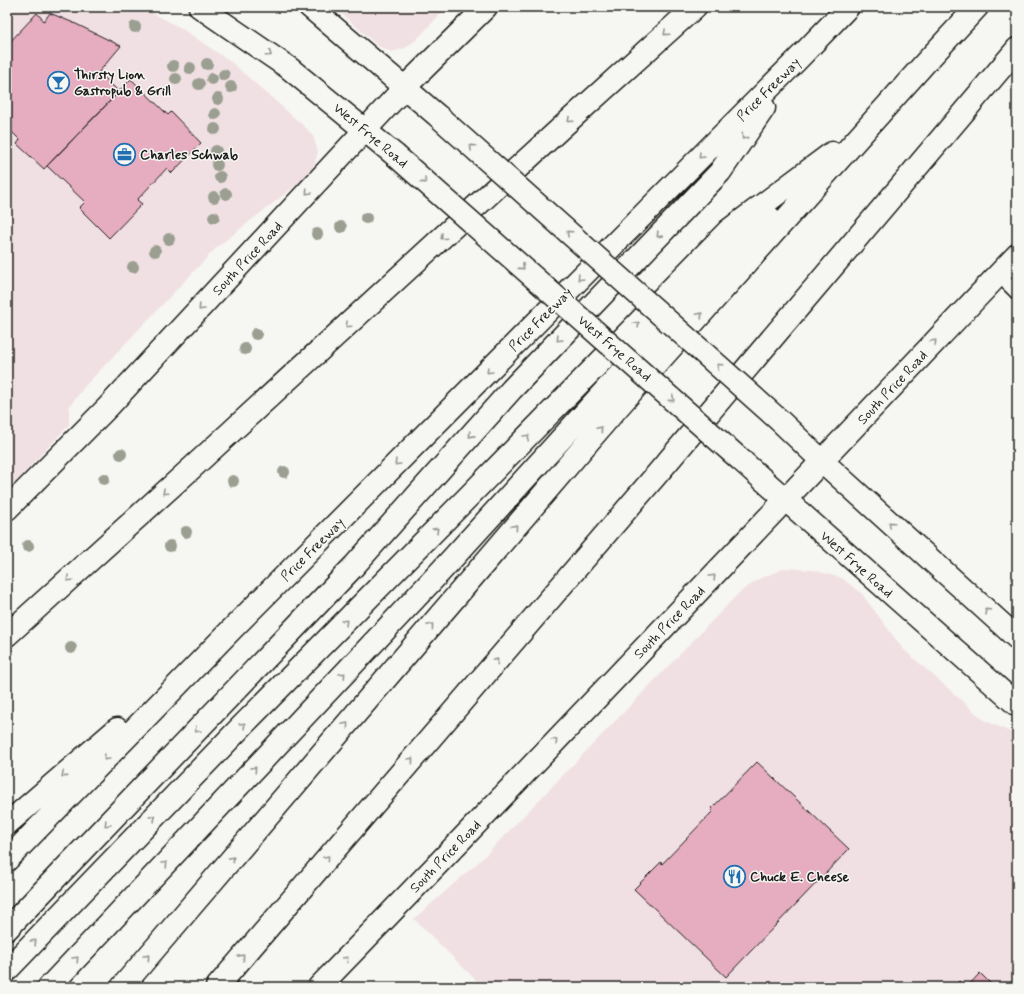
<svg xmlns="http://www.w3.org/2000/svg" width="1024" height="994" viewBox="0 0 1024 994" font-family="Mynerve,sans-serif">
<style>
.built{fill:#f1e0e3}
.building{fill:#e6adc0;stroke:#1c1c1c}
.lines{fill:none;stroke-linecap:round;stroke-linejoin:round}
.service-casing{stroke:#1c1c1c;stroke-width:16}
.tertiary-casing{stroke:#1c1c1c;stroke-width:25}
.secondary-casing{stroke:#1c1c1c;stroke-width:25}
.motorway-casing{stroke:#1c1c1c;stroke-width:25}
.service{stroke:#f6f6f2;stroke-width:13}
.tertiary{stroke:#f6f6f2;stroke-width:22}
.secondary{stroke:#f6f6f2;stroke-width:22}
.motorway{stroke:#f6f6f2;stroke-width:22}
.tertiary-bridge-casing{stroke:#1c1c1c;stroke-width:25;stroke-linecap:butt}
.tertiary-bridge{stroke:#f6f6f2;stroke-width:22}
.tree{fill:#9a9f91}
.oneway{stroke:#949492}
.labels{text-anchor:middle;stroke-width:3;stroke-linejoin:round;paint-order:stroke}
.poi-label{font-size:14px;font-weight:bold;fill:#1c1c1c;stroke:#f6f6f2;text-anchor:start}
.street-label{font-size:14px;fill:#1c1c1c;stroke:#f6f6f2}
</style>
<rect width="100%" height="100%" fill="#f6f6f2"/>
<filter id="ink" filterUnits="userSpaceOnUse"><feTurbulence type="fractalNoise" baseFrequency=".025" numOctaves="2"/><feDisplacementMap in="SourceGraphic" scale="8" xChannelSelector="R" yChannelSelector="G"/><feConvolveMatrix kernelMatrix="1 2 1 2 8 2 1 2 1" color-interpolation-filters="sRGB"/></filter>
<g filter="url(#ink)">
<!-- built -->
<path class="built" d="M7,7h134l40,21 50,34 75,66 7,8 5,16 -4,14 -9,12 -88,69 -132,139 -16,21v18l-62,66z
M334,7h113l-31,33 -11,8 -13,4 -14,-6z
M785,568l27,2 30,8 20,16 41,55 81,71 33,15v252h-534l-69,-68 68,-60 258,-267 19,-13z"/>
<!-- building -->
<path class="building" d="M37,13l7,8 6,-8 26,11 45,22 -22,26 20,20 -75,77 -27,-25 3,-4 -13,-13v-82z
M131,79l37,36 3,-3 30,31 -29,30 -5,-5 -30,32 5,4 -33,34 -30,-30 6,-6 -38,-36z
M757,762l92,87 -123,128 -92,-88 27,-27 1,2 51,-53 -2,-2z
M980,973l14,14h-27z
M959,981l6,6h-11z"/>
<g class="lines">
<defs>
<path id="service" d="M998,274l19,19"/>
<path id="tertiary" d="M200,7l89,61 106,87
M310,7l129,110
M779,420l43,41 195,177
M742,461l275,244"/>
<path id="secondary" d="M7,509l101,-102 297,-320 81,-80
M319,987c235,-242 466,-487 698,-732"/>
<path id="motorway" d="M7,635l187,-169 367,-338 134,-121
M7,824l110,-95
M7,860l224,-230 567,-571 50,-52
M7,929l347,-363 158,-177 208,-217 44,-64
M7,970l233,-242 228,-231 261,-267 103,-77
M49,987l391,-415 283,-311 47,-43
M122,987l496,-580 308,-345 51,-55
M217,987l441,-514 359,-424"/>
</defs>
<!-- service casing -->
<use href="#service" class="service-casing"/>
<!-- tertiary casing -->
<use href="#tertiary" class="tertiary-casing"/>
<!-- secondary casing -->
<use href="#secondary" class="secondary-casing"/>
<!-- motorway casing -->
<use href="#motorway" class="motorway-casing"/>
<!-- service -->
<use href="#service" class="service"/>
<!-- tertiary -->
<use href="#tertiary" class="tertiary"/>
<!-- secondary -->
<use href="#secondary" class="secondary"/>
<!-- motorway -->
<use href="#motorway" class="motorway"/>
<defs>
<path id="tertiary-bridge" d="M439,117l340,303
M395,155l347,306"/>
</defs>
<!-- tertiary-bridge casing -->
<use href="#tertiary-bridge" class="tertiary-bridge-casing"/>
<!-- tertiary-bridge -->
<use href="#tertiary-bridge" class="tertiary-bridge"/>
</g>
<!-- trees -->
<g class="tree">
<circle cx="135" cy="27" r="6"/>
<circle cx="207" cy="64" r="6"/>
<circle cx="173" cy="66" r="6"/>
<circle cx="190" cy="68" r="6"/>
<circle cx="224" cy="75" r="6"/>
<circle cx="176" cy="79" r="6"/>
<circle cx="212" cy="79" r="6"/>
<circle cx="199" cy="84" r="6"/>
<circle cx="231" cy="87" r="6"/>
<circle cx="218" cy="99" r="6"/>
<circle cx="215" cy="114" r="6"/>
<circle cx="215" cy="129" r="6"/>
<circle cx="216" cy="151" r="6"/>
<circle cx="217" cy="165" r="6"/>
<circle cx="220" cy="177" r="6"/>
<circle cx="226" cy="194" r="6"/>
<circle cx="214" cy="197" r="6"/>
<circle cx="214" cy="217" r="6"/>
<circle cx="366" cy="218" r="6"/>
<circle cx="341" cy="227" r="6"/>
<circle cx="317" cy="234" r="6"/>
<circle cx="169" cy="239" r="6"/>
<circle cx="155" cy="251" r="6"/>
<circle cx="133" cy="267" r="6"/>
<circle cx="256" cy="334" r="6"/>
<circle cx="245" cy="349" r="6"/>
<circle cx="121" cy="454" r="6"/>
<circle cx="284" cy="472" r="6"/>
<circle cx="104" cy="479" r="6"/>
<circle cx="233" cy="481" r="6"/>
<circle cx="186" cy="532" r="6"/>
<circle cx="28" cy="546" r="6"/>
<circle cx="170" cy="546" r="6"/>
<circle cx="71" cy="648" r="6"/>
</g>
<!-- one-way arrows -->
<defs><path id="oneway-chevron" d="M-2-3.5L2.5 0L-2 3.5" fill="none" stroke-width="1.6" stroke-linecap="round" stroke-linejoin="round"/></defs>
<g class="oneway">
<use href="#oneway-chevron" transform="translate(666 33) rotate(138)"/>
<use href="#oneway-chevron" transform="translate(269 54) rotate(35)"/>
<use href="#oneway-chevron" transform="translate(570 120) rotate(138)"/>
<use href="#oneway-chevron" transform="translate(744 137) rotate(125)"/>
<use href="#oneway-chevron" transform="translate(472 147) rotate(-138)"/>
<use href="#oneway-chevron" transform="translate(701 156) rotate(135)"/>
<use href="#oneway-chevron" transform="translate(424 181) rotate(41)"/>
<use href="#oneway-chevron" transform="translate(308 192) rotate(133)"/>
<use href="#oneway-chevron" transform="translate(569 233) rotate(-138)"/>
<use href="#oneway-chevron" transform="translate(659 235) rotate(134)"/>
<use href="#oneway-chevron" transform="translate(443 237) rotate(137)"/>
<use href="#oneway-chevron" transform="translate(522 267) rotate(41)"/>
<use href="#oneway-chevron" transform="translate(580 278) rotate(135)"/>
<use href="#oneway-chevron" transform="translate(201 308) rotate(133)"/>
<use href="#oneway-chevron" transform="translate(700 315) rotate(-48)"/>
<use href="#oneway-chevron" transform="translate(637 324) rotate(-46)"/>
<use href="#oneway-chevron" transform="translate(348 325) rotate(137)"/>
<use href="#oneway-chevron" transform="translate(559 339) rotate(134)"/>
<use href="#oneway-chevron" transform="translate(934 342) rotate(-47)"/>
<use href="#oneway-chevron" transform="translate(719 366) rotate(-138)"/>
<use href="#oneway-chevron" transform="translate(489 371) rotate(135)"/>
<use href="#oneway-chevron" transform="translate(672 399) rotate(41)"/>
<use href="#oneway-chevron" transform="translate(600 429) rotate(-49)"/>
<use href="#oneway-chevron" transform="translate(471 435) rotate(132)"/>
<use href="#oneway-chevron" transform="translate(527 437) rotate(-46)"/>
<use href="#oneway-chevron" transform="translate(397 463) rotate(135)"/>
<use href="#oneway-chevron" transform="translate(165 492) rotate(138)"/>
<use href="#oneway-chevron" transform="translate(891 524) rotate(-138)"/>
<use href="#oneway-chevron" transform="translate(515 527) rotate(-49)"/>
<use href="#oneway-chevron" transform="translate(436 530) rotate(-45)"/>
<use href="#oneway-chevron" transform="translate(713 577) rotate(-46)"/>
<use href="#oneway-chevron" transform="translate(69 579) rotate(138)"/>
<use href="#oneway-chevron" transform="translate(987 611) rotate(-138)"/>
<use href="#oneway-chevron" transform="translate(345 622) rotate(-45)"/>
<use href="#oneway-chevron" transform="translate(431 626) rotate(-50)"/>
<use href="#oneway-chevron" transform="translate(496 661) rotate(-49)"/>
<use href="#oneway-chevron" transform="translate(343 675) rotate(-47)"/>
<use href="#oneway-chevron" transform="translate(243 725) rotate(-45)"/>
<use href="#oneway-chevron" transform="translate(346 725) rotate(-50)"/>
<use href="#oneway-chevron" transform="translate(197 730) rotate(134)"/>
<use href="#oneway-chevron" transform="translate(555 741) rotate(-46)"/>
<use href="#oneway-chevron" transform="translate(106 758) rotate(134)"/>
<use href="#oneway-chevron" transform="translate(411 760) rotate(-49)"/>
<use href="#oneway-chevron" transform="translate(254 769) rotate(-47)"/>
<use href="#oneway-chevron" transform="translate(64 775) rotate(139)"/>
<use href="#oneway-chevron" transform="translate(153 818) rotate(-46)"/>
<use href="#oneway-chevron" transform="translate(107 824) rotate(134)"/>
<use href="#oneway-chevron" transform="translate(327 858) rotate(-50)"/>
<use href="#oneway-chevron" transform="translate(232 859) rotate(-49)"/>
<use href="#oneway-chevron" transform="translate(165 864) rotate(-47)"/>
<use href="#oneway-chevron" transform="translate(34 942) rotate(-46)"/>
<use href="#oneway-chevron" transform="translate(147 957) rotate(-49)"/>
<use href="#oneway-chevron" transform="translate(242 957) rotate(-50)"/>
<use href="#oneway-chevron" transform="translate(76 959) rotate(-47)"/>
<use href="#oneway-chevron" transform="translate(346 959) rotate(-46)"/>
</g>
</g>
<!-- icons -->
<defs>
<symbol id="bar-ring" viewBox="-11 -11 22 22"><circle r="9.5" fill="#f6f6f2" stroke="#1f6fb2" stroke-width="1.5"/><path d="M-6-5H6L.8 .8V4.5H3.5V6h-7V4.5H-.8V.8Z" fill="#1f6fb2"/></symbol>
<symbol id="office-ring" viewBox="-11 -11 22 22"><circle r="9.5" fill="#f6f6f2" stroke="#1f6fb2" stroke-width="1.5"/><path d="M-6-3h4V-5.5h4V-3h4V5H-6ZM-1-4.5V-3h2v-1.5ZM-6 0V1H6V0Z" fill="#1f6fb2"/></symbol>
<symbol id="restaurant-ring" viewBox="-11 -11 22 22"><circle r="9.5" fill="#f6f6f2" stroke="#1f6fb2" stroke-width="1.5"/><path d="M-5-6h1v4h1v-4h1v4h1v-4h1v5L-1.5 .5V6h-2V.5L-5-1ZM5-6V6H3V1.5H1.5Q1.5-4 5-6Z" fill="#1f6fb2"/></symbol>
</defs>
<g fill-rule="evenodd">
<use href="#bar-ring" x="46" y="70" width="25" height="25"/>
<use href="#office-ring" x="112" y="142" width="25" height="25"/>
<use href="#restaurant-ring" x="722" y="864" width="25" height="25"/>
</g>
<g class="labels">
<!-- poi labels -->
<g class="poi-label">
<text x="74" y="79">Thirsty Lion<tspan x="74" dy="16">Gastropub &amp; Grill</tspan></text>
<text x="140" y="159">Charles Schwab</text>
<text x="750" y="881">Chuck E. Cheese</text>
</g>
<!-- street labels -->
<g class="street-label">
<text transform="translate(768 89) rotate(-45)" y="5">Price Freeway</text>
<text transform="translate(371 135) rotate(40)" y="5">West Frye Road</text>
<text transform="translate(247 258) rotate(-47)" y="5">South Price Road</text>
<text transform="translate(540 319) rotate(-45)" y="5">Price Freeway</text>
<text transform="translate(615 348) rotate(41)" y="5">West Frye Road</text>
<text transform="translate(892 387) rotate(-47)" y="5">South Price Road</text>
<text transform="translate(312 549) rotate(-45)" y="5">Price Freeway</text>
<text transform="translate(857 564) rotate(42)" y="5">West Frye Road</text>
<text transform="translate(669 622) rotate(-46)" y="5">South Price Road</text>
<text transform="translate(445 856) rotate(-46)" y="5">South Price Road</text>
</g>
</g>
<!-- margin -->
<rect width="1024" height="994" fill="none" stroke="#f6f6f2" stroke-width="24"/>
<rect x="12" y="12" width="1000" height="970" fill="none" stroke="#1c1c1c" stroke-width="1.5" filter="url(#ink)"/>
</svg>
